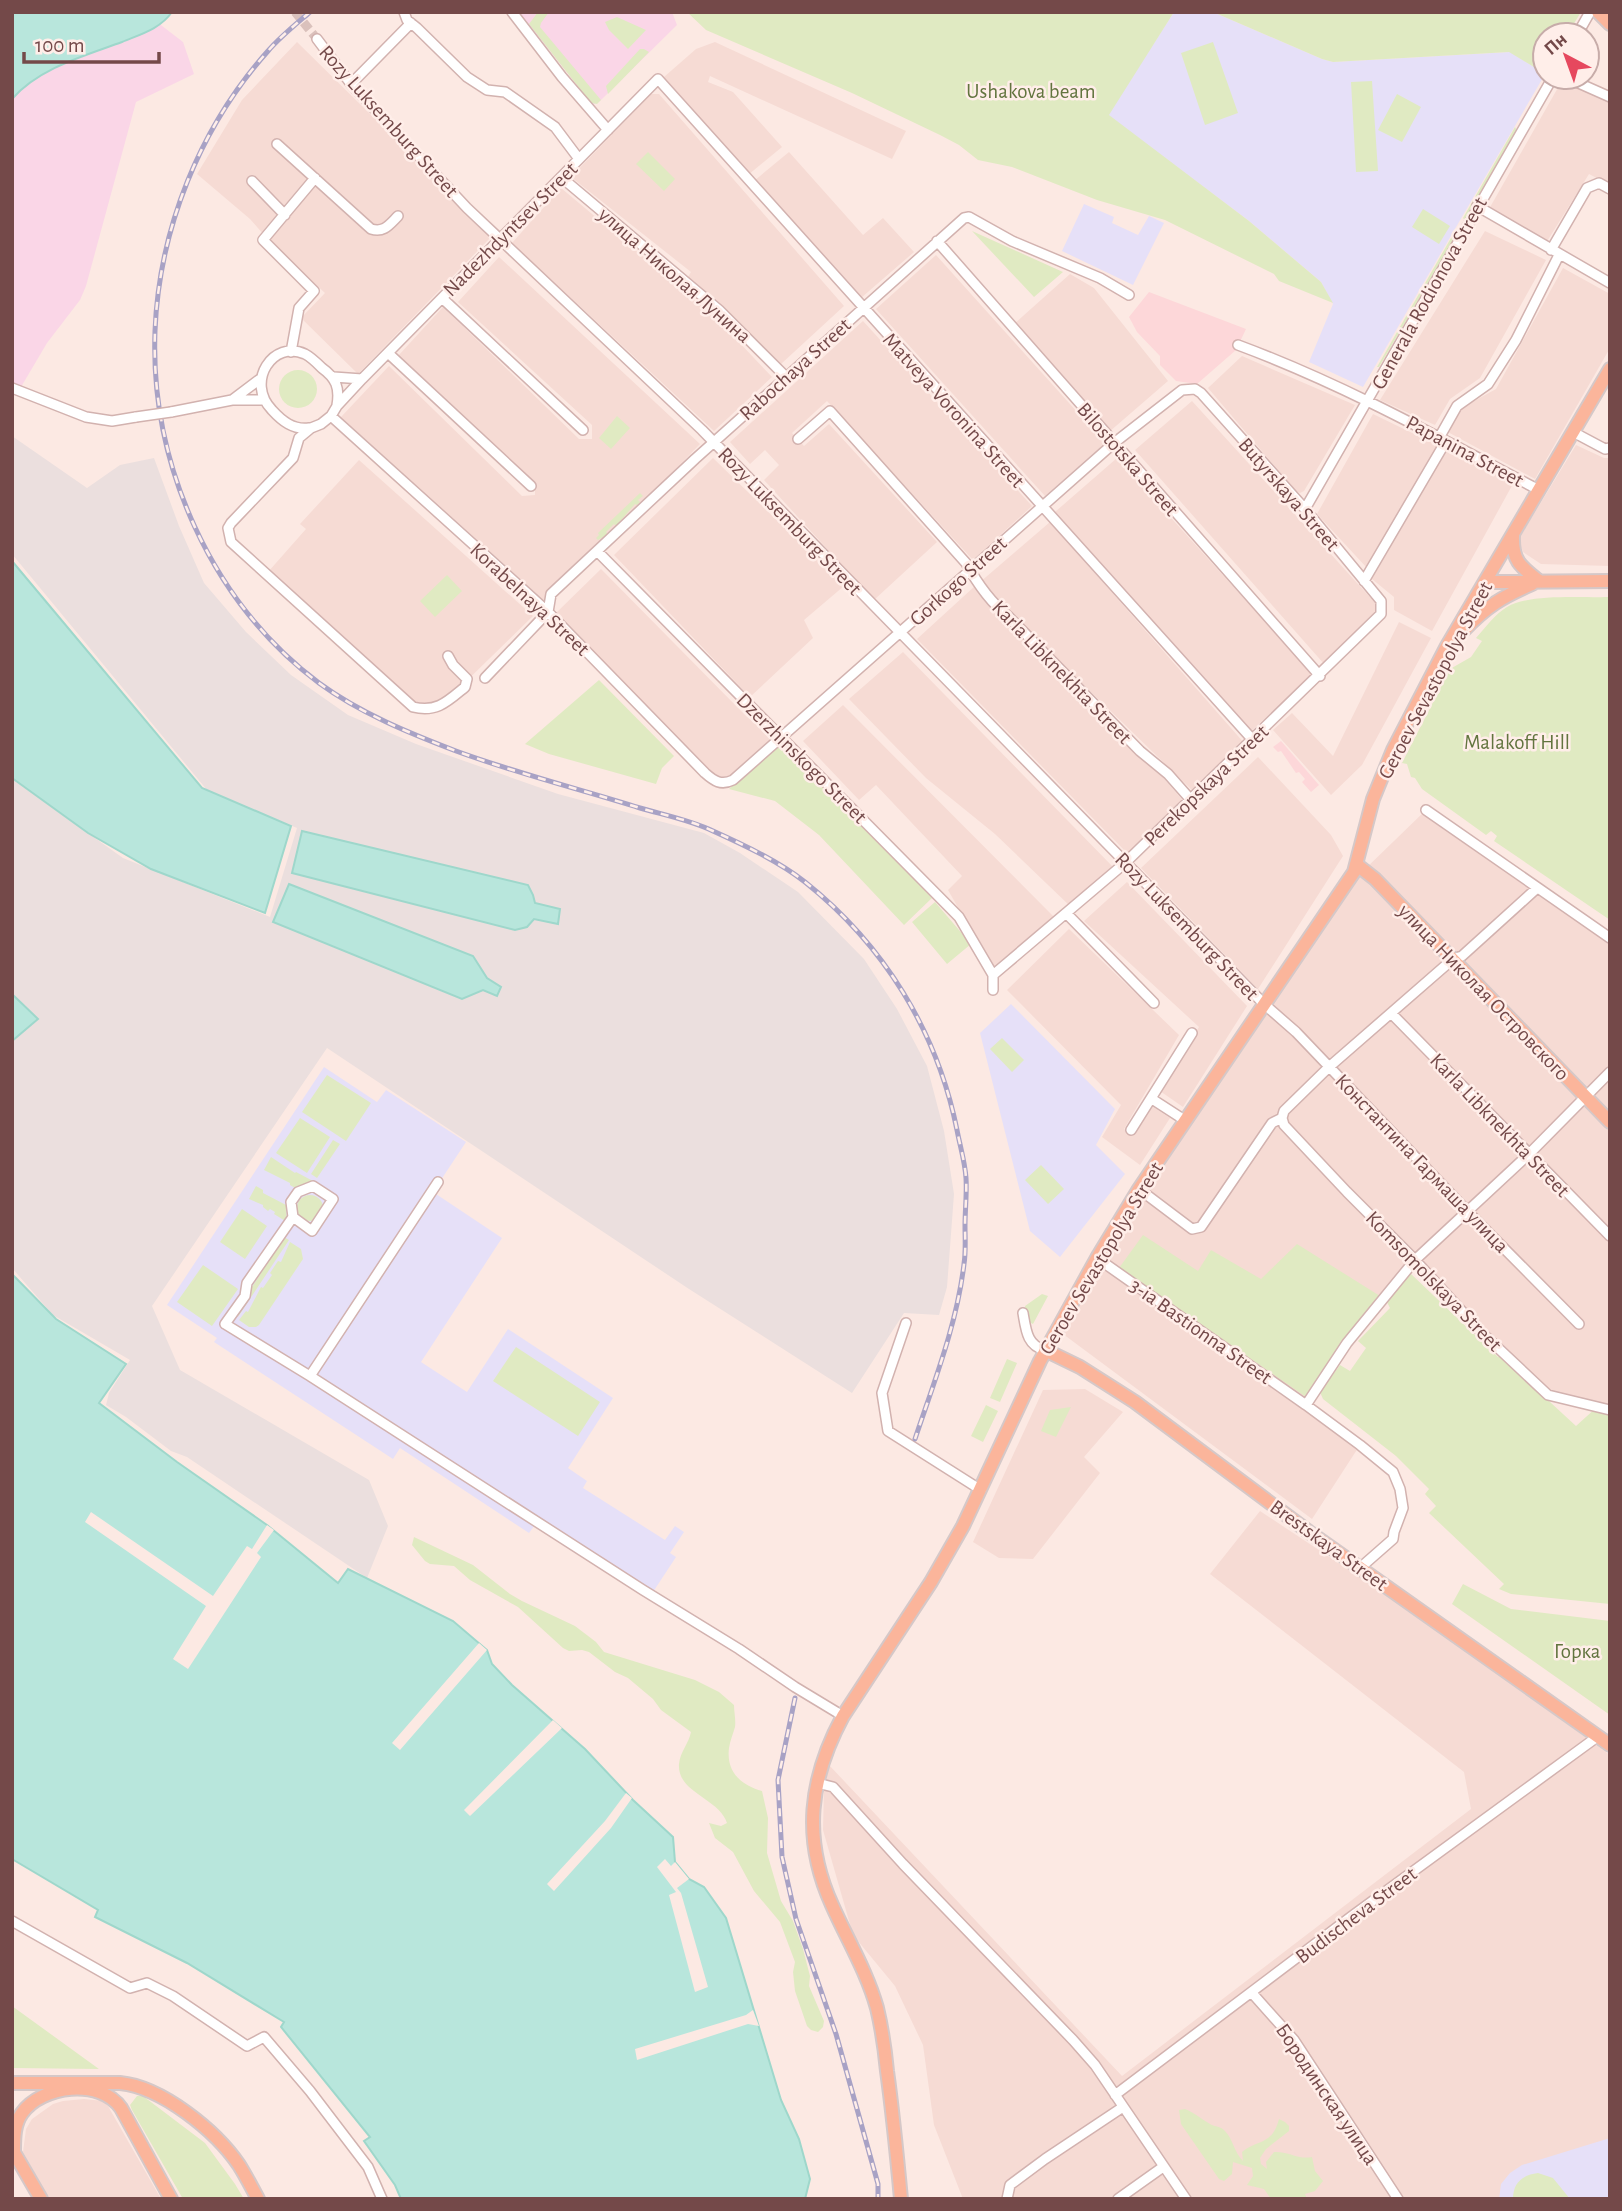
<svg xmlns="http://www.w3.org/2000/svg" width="1622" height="2211" viewBox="0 0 1622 2211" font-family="'Alegreya Sans',sans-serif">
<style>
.residential{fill:#f6dbd4}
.commercial{fill:#fdd7d9}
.industrial{fill:#ebdfde}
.education{fill:#e6e0f8}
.medical{fill:#fad6e7}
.green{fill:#e0eac2}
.water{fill:#b8e6dc;stroke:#9ed7cb;stroke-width:2}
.pier{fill:#fce9e3}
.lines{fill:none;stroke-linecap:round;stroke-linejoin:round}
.minor-tunnel{stroke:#dac1bc;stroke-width:9;stroke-dasharray:9 4.5;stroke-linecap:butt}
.minor-casing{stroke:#d2b2af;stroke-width:12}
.major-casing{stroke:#d5c8c8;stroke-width:16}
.minor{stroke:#fff;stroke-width:9}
.major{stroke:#fbb59b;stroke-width:12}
.rail-casing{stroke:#a8a2c5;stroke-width:5}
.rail{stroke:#ffeee9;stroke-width:2.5;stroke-dasharray:8;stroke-linecap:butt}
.minor-bridge-casing{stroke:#d2b2af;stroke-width:12;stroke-linecap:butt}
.minor-bridge{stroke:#fff;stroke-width:9}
.labels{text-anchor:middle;stroke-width:5;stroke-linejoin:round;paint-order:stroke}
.park-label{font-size:21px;fill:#62743e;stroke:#ffeee9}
.street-label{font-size:21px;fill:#744949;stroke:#ffeee9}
</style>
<rect width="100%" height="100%" fill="#fce9e3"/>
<!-- residential -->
<path class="residential" d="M297,42l196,193 -135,139 -57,-56 24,-25 -54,-50 -21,-24 -53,-45 45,-74z
M715,42l191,89 -14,28 -182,-83 -2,6 25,10 49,55 -34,28 -84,-98 32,-28z
M1564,77l46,25v83l-21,-11 -43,69 -57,-34z
M651,94h8l185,212 -63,58 -93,-87 3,-5 -120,-95z
M789,152l74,83 20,-17 31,34 -53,46 -107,-117z
M561,188l153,128 58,61 -58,54 -202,-188z
M1485,231l61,29 -66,118 -30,21 -15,26 -55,-25z
M936,255l169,188 -60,53 -169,-187z
M499,257l201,187 -154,158 -205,-185 48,-51 133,130 13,-1v-13l-137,-126 45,-49 136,132h13v-14l-134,-123z
M1563,268l47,26v54l-75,131 -89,-48 12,-21 38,-21z
M1070,274l24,14 74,93 -59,51 -95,-108z
M863,321l169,185 -59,54 -146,-159 -35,32 12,13 25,-22 108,118 -63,58 -110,-120 15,-15 -14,-15 -15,14 -20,-22z
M1242,356l113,49 -51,86 -4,2 -4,-2 -88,-103z
M1192,401l185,204 -2,10 -50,50 -190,-215z
M1373,414l68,33 -74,121 -50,-54z
M1576,445l28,13h6v108l-69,-2 -18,-12 -5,-12z
M1448,447l66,35 -82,149 -38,-21v-13l-22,-18z
M713,458l131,128 -40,34 9,18 -63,59 -136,-142z
M1117,458l196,217 -62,56 -196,-219z
M359,460l174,156 -84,82 -16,9 -18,-3 -147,-132 38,-43 -6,-5z
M1050,522l195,222 -51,48 -215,-209z
M601,569l145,147 26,22 -47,42 -7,-1 -162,-166z
M975,586l160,168 26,21 23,27 -56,52 -211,-215z
M1399,622l32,16 -69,127 -31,30 -58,-65 19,-17 41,43z
M903,652l211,216 -43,39 -76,-73 -69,-56 -77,-79z
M843,705l214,215 -60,56 -49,-86 14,-14 -86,-91 -17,15 -56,-59z
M1258,757l73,78 12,21 -85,133 -117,-121z
M1426,810l184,128v468l-63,-15 -132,-131 -109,144 54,41 -48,74 -249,-185 34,-76 167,-254 98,-132z
M1127,882l120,124 -64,101 -23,-16 39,-64 -115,-106z
M1069,929l110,106 -55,94 7,5 19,-29 20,13 -30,47 -38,-28 19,-32 -114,-115z
M1085,1389l38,23 -39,45 16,16 -67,86 -34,-1 -26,-16 70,-152z
M1260,1511l154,102 196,142v444h-647l-29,-74 -11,-80 -28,-59 -42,-51 -30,-105 1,-42 5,-23 293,311 349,-267 -7,-37 -254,-198z
M84,2099l19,2 5,5 53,93h-112l-26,-47 3,-23 6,-10 21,-15 10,-3z"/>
<!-- commercial -->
<path class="commercial" d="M1149,292l97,37 -10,21 -39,34 -21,-3 -16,-16v-9l-23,-24 -8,-15z
M1281,741l38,44 -8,7 -9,-10 3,-3 -6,-7 -3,1 -15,-22 -3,1 -5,-5z"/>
<!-- industrial -->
<path class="industrial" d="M12,436l75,52 33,-23 34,-7 25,68 25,57 42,49 45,43 57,40 68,29 142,50 146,39 36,20 58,39 66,67 33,50 30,57 17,65 10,63 -7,93 -8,28 -35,-2 -52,80 -163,-104 -362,-241 -175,258 28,64 189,110 19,46 -21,52 -180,-121 -16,-6 -45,-34 -20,-12 3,-12 21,-33 -77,-45 -41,-47v-489l111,79 147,59 27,-89 -90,-38 -195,-236z"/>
<!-- education -->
<path class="education" d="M1174,12h39l109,47 11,3 177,-10 24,15 10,9 -181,311 -54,-25 24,-58 -12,-22 -72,-61 -141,-106z
M1084,204l30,13 -2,6 26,12 11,-19 15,7 -31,62 -71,-34z
M1011,1004l104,105 -19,36 29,29 -65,83 -30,-26 -50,-198z
M324,1067l53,35 9,-12 80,52 -33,50 69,46 -81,124 46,30 41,-63 105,69 -45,70 19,13 -4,7 82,52 10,-14 9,6 -14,21 6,4 -23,35 -113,-74 -11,15 -129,-85 -7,11 -179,-117 3,-4 -50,-33z
M1610,2138v61h-111l2,-15 9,-11 12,-8z"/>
<!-- medical -->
<path class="medical" d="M519,12h153l5,13 -76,75 -8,5z
M157,22l26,20 11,32 -58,28 -50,184 -6,14 -33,43 -26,44 -9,-4v-289l15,-16z"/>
<!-- green -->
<path class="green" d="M538,12h11l-8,11 -1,4 61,73 -4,4 -6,-1 -62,-79z
M687,12h487l-65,103 140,106 72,61 12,21 -54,-22 -5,-7 -109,-54 -68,-20 -85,-33 -34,-7 -19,-15 -19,-10 -88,-42 -146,-63z
M1213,12h368l-14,23h-22l-1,41 -10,-9 -25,-15 -176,10 -11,-3z
M617,17l29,13 -18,19 -19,-19 -4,-8z
M1213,42l25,71 -33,12 -24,-72z
M640,49h4l5,3 -41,42 -2,-8z
M1372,81l6,90 -22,1 -5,-90z
M1397,94l24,13 -19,35 -24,-12z
M1515,127l2,4 -52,89 -2,-2z
M648,152l27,27 -11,12 -28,-27z
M1423,209l27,17 -11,18 -27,-17z
M972,231l91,41 -29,25z
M1455,231l3,1 -79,135h-2z
M279 389a19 19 0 1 1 38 0a19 19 0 1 1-38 0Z
M617,416l13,12 -19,21 -12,-11z
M640,493l3,3 -5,4 2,2 -3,3 -2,-1 -19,22 -2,-2 -8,8 2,2 -10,6 -2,-2 3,-3 -1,-2z
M447,575l15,16 -27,26 -15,-16z
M1610,597v323l-116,-79 3,-5 -6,-5 -5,4 -64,-46 -7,-11 -4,-1 -4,-13 -5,-1 48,-94 21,-12 11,-16 -6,-3c10,-11 19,-24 31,-31 23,-14 76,-9 103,-10z
M599,680l75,76 -12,12 -6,16 -107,-30 -24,-10z
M781,739l151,159 -28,27 -85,-90 -44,-34 -46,-12z
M935,902l36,42 -24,20 -35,-42z
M1002,1038l22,22 -12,12 -22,-23z
M327,1075l44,28 -25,38 -44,-29z
M300,1118l30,19 -23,36 -31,-20z
M333,1140l7,4 -23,34 -6,-4z
M271,1157l24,16 1,-1 17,9 -18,7 -5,-3v-2l-26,-13z
M1041,1165l23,24 -16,15 -23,-24z
M256,1186l7,4v3l23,12 1,17 -13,-8 1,-2 -5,-3 -2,2 -5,-4v-2l-14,-6z
M297 1208a13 13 0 1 1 26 0a13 13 0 1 1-26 0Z
M242,1209l25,17 -22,33 -25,-17z
M1143,1235l55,36 13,-21 50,29 36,-35 83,52 -33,47 -41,54 -187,-129z
M284,1237l5,3 -51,77c1,-9 11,-19 14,-30z
M290,1242l11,7 2,10 -44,66 -3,2h-7l-10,-7 7,-9 2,1 13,-25 2,1 9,-13 -2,-2 8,-12 3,1z
M203,1265l35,24 -26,37 -35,-24z
M1410,1273l88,84 2,-1 76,70 21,-19 13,8v189l-99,-10 -12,-5 5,-5 -75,-71 7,-7 -11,-12 4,-5 -33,-33 -73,-57 -3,-7 20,-27 10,6 16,-23 -8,-7 32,-33 -3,-6 2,-5z
M1042,1294l6,2 -15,28 -5,-2 -3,-16z
M516,1347l84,55 -22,34 -85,-55z
M1007,1359l10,4 -17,39 -10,-4z
M986,1405l12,6 -15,31 -12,-6z
M1071,1407l-15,30 -15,-6 9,-21z
M414,1537l59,28 37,29 12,7 53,25 21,16 8,10 91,28 24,12 15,13c0,7 2,15 1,22 -2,7 -5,14 -6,21 -3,24 12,37 33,43l6,27 -1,35 14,48 12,20 10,28 7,27 -1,10 15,35 -1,6 -5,5 -7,-2 -4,-4 -12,-35 -2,-19 2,-10 -15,-40 -26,-31 -21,-39 -18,-14 -6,-15 12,3 6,-3c-8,-25 -50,-30 -48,-59 1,-12 10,-21 12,-32l-30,-22 -8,-11 -25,-21 -13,-6 -26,-20 -7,-2 -13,1 -6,-3 -45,-41 -48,-27 -16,-14 -24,-2 -5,-3 -13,-16z
M1463,1584l48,25 99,12v94l-158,-111z
M12,2006l87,63 -87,-1z
M137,2096h6l62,47 30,41 9,15h-61l-51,-89 -2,-5z
M1185,2109c10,4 15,9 25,15 5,3 11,2 15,7 8,8 9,21 18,30l-1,-9c16,-13 30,-6 37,-33l6,3 4,4v5l-23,18 -6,9 1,6 6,5 -1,-7 8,-10c15,-1 24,8 38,5l3,14 8,10 -8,10 -10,3 2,5h-36l-7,-10 -17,-4 6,-9 -1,-8 -19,-6 -1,12 -8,7 -5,-2 -38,-55 -2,-14z
M1538,2173l15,5 17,21h-57c0,-16 9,-24 25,-26z"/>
<!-- water -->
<path class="water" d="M12,12h160c-12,17 -31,22 -50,30 -38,14 -83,26 -110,57z
M12,561l190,227 89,38 -26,87 -114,-44 -63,-36 -76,-55z
M302,831l226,54 5,10 2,8 25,6 -2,15 -24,-5 -7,8 -12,3 -223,-57z
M289,884l184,72 14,22 14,9 -4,9 -14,-6 -21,9 -189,-77z
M12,994l26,25 -26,22z
M12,1274l44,45 70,45 -27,39 78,59 90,63 71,58 10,-14 105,52 34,29 5,14 20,21 73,64 48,51 40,37 2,25 14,17 15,8 22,31 55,182 18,39 11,40 -5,20h-404l-6,-14 -31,-44 6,-4 -89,-110 3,-5 -97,-59 -92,-46 3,-7 -86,-51z"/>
<!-- pier -->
<path class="pier" d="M91,1512l122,84 34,-50 5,3 15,-24 7,5 -17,23 4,4 -73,112 -15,-10 33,-53 -121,-84z
M479,1643l8,7 -87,100 -8,-7z
M553,1720l9,8 -92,88 -6,-6z
M626,1793l6,5 -21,30 -57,63 -7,-7 58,-63z
M665,1859l6,7 4,-4 14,17 -12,9 4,5 27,94 -13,5 -26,-97 7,-3 -19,-25z
M753,2010l6,16 -11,-2 -111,36 -2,-11 111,-34z"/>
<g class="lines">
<!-- minor-tunnel -->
<path class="minor-tunnel" d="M295,12l22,27"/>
<defs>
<path id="minor" d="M404,12l3,8 10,8 50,49 20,13 18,2 50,35 24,32
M512,12l50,65 46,53
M1577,35l13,-23
M317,39l34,45 116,124 235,222 562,574 32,28 171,179 112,113
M1565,77l45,20
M351,84l60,-61
M277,144l94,85c13,4 18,-4 27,-13
M561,177l158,133 67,67
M252,181l33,34
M1477,206l133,77
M937,241l383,435
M1551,250l36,-62 12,-5 11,6
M442,298l141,132
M1238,345c105,39 202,93 301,145
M291,352l8,-44 15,-17 -51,-51 52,-62
M388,353l143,133
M334,377l28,2
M12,388l74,29 26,4 24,-4
M232,400l28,-21
M171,412l61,-12h31
M331,416l217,196 157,161c9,8 16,13 28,7l381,-337 68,-53 13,-1 6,4 104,116 76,92v13l-256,249 -132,112v15
M309,428c-16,2 -27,-7 -37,-18 -27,-28 1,-71 33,-56 6,3 12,9 17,14 14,10 18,20 15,37
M1573,432l32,17 5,-1
M299,438l12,-10 10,-4 10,-8 6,-10 25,-27 296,-300 594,660
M299,438l-6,20 -62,65 -3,5 3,14 182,165c24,6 35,-6 52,-20l2,-8 -14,-14 -5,-9
M1439,438l18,-32 31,-22 28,-44 43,-85
M798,439l32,-28 136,152c11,20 24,39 42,53l132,135 28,23 23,26
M1305,509l248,-432
M597,551l362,366 34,58
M1364,581l82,-140
M485,678l63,-66 3,-18 144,-135 269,-241 5,-1 43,24 88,37 29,17
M1426,810l184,128
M1066,913l88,90
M1391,1013l219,223
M1152,1099l34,22
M1282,1118l2,7 63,67 68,68 65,71 68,64 62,15
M1282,1118l2,-7 45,-44 124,-108 9,-3 74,-67
M1131,1130l61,-97
M1139,1189l53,40 9,-2 71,-104 10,-5
M293,1217l19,14 21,-32 -20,-13 -15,6 -7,10 2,15 -46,66 -2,13 -20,28 85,52 333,214 96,59 56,38 48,29
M1097,1258l209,147 54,40 33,27 7,17 3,19 -9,24 -1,7 -33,29
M1023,1313c3,17 4,33 22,37
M906,1323l-24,70 6,38 93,59
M310,1376l128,-194
M1306,1405l41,-62 68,-83 114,-106 81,-82
M817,1783l16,4 70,77 170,176 22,25 91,134
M12,1921l118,67 17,-5 26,13 74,50 17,-9 46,54 58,76 14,32
M1252,1993l42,47 104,159
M1115,2095l237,-179 245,-179
M1007,2199l3,-14 35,-26 78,-52
M1118,2199l45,-32"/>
<path id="major" d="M1598,12l12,12
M1513,536c-1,25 8,31 26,45
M1487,582l123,-1
M1464,630c23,-24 38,-33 68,-46
M1356,864l19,15 235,243
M1045,1350l35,17 55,35 174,130 301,213
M12,2083h108c42,4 96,48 119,82 7,11 13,23 19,34
M12,2149l29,50
M14,2151c0,-13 0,-27 8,-38 20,-28 78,-35 99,-5l50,91
M901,2199c-4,-43 -8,-85 -14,-128 -2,-21 -5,-42 -10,-63 -10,-36 -30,-69 -45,-103 -30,-66 -23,-126 11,-189l88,-134 32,-56 77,-165 57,-103 42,-69 215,-317 19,-73 20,-49 54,-104 163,-277"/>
</defs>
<!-- minor casing -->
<use href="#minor" class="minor-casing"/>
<!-- major casing -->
<use href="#major" class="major-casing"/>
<!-- minor -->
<use href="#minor" class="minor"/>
<!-- major -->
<use href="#major" class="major"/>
<defs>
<path id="rail" d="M310,12c-15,13 -30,25 -42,39 -68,76 -109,178 -113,280 -5,133 56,271 164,352 41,30 90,50 137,68 60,22 123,38 184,57 24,7 50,12 73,23 31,14 65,30 92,51 79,63 132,149 152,248 3,16 8,32 9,48 1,15 -1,32 -1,48 0,12 1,25 -1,38 -7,60 -30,118 -49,175
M795,1698l-17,82 4,77 14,62 40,115 42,150v15"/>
</defs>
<!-- rail casing -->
<use href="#rail" class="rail-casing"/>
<!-- rail -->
<use href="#rail" class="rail"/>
<defs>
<path id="minor-bridge" d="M136,417l35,-5"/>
</defs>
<!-- minor-bridge casing -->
<use href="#minor-bridge" class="minor-bridge-casing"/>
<!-- minor-bridge -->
<use href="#minor-bridge" class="minor-bridge"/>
</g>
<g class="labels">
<!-- park labels -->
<g class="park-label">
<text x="1031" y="98">Ushakova beam</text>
<text x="1517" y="749">Malakoff Hill</text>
<text x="1577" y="1658">Горка</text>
</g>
<!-- street labels -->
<g class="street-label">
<text transform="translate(389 121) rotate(48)" y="7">Rozy Luksemburg Street</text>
<text transform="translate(510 229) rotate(-45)" y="7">Nadezhdyntsev Street</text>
<text transform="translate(675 275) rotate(41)" y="7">улица Николая Лунина</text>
<text transform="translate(1429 293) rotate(-61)" y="7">Generala Rodionova Street</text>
<text transform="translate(795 369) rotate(-42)" y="7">Rabochaya Street</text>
<text transform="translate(954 410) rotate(48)" y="7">Matveya Voronina Street</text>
<text transform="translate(1465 451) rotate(28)" y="7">Papanina Street</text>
<text transform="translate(1128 459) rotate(49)" y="7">Bilostotska Street</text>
<text transform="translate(1289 494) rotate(49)" y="7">Butyrskaya Street</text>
<text transform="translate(790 521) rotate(46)" y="7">Rozy Luksemburg Street</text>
<text transform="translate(958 581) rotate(-42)" y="7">Gorkogo Street</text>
<text transform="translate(530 599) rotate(43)" y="7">Korabelnaya Street</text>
<text transform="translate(1062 672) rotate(46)" y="7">Karla Libknekhta Street</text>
<text transform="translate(1435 680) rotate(-62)" y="7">Geroev Sevastopolya Street</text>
<text transform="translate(802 758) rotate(45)" y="7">Dzerzhinskogo Street</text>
<text transform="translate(1206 785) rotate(-44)" y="7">Perekopskaya Street</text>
<text transform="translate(1187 926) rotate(46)" y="7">Rozy Luksemburg Street</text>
<text transform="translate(1484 992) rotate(46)" y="7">улица Николая Островского</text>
<text transform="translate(1500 1125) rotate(46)" y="7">Karla Libknekhta Street</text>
<text transform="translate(1422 1163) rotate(46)" y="7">Константина Гармаша улица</text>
<text transform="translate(1101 1258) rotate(-59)" y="7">Geroev Sevastopolya Street</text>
<text transform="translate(1434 1281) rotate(46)" y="7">Komsomolskaya Street</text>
<text transform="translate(1201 1331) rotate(35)" y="7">3-ia Bastionna Street</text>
<text transform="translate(1329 1545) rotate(36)" y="7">Brestskaya Street</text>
<text transform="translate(1356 1915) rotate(-37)" y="7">Budischeva Street</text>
<text transform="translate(1327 2094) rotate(56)" y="7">Бородинская улица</text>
</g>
</g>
<!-- border -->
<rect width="1622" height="2211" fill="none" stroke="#744949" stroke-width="28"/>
<!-- north arrow -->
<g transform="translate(1566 56) rotate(319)"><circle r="33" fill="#ffeee9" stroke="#c7aca9" stroke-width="2"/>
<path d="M0-5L12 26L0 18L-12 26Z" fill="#e6485e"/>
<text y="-10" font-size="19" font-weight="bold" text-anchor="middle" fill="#744949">Пн</text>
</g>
<!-- scale -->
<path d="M24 52v10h135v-10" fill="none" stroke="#744949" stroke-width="3.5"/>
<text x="35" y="52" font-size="21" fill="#744949" stroke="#ffeee9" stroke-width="5" paint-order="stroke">100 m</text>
</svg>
